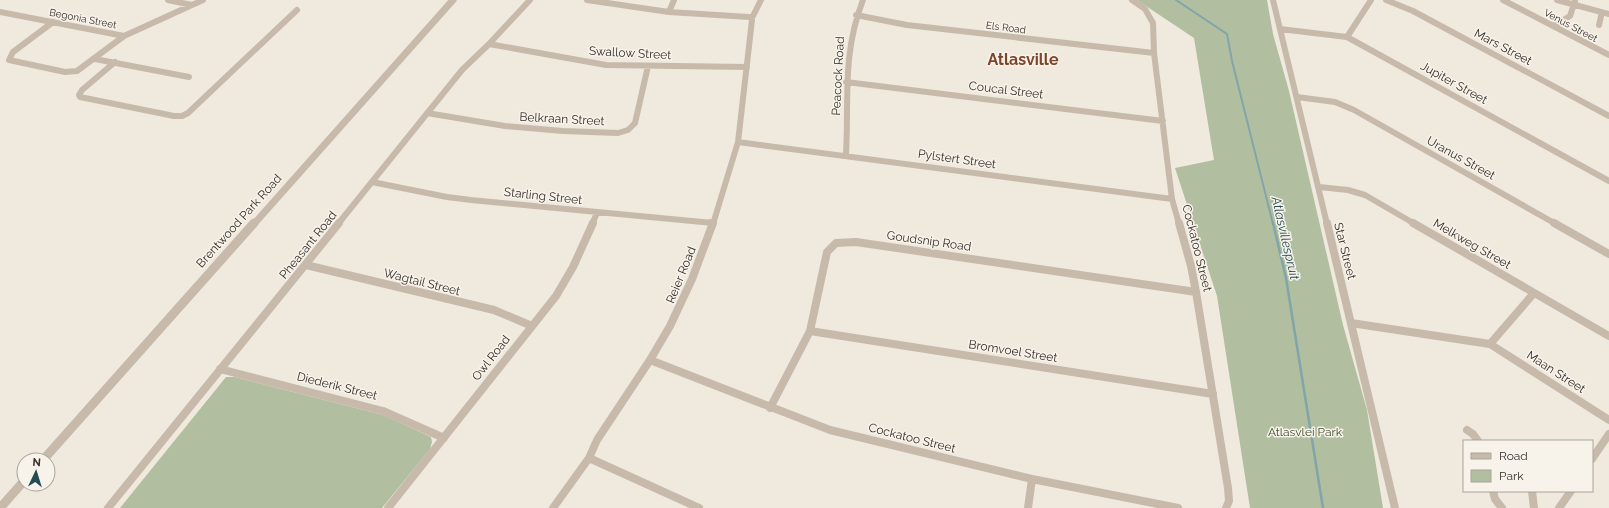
<svg xmlns="http://www.w3.org/2000/svg" width="1609" height="508" viewBox="0 0 1609 508" font-family="Raleway,sans-serif">
<style>
.green{fill:#b1be9f}
.lines{fill:none;stroke-linecap:round;stroke-linejoin:round}
.stream-far1{stroke:#80a5aa;stroke-width:2}
.stream{stroke:#80a5aa;stroke-width:2.5}
.minor-far1{stroke:#c7baab;stroke-width:6}
.minor{stroke:#c7baab;stroke-width:8}
.tertiary-far1{stroke:#c7baab;stroke-width:7}
.tertiary{stroke:#c7baab;stroke-width:9}
.labels{text-anchor:middle;stroke-width:3;stroke-linejoin:round;paint-order:stroke}
.far-street-label{font-size:10px;fill:#362e2a;stroke:#f8f3ea}
.street-label{font-size:12px;fill:#362e2a;stroke:#f8f3ea}
.park-label{font-size:12px;fill:#425230;stroke:#f8f3ea}
.water-label{font-size:13px;font-style:italic;fill:#234c53;stroke:#f8f3ea}
.district-label{font-size:16px;font-weight:bold;fill:#7d452a;stroke:#f8f3ea}
</style>
<rect width="100%" height="100%" fill="#f0e9de"/>
<!-- green -->
<path class="green" d="M1137,0h130l6,34 16,57 54,234 24,85 16,98h-133l-33,-212 -42,-128 39,-8 -20,-122z
M226,377h9l148,38 48,22 1,5 -2,7 -48,59h-262z"/>
<g class="lines">
<!-- stream-far1 -->
<path class="stream-far1" d="M1176,0l51,34 5,27 41,163"/>
<!-- stream -->
<path class="stream" d="M1273,223l13,55 37,230"/>
<!-- minor-far1 -->
<path class="minor-far1" d="M168,0l24,5
M587,0l82,12 80,5
M1132,0l13,9 8,14 1,30 18,146 7,25
M1273,0l54,224
M1386,0l27,11 196,105
M1503,0l106,55
M1557,0l52,14
M0,12l124,24
M669,12l5,-12
M856,15l51,10 247,28
M753,16l8,-16
M53,22l-40,30 -4,8 56,12 12,-1 47,-35 79,-36
M1599,25l3,-13
M1553,26l17,-10 5,-15
M1280,29l67,8 262,144
M1347,37l24,-37
M489,44l117,21 141,2
M95,59l94,18
M115,62l-33,28 -3,5 1,2 94,19h8l6,-3 109,-103
M846,82l317,39
M1297,97l38,5 19,8 202,114
M427,113l78,13 58,5 55,2 10,-3 7,-7 13,-57
M738,142l434,57
M846,155c3,-56 -4,-101 17,-155
M372,182l75,15 24,3 242,23
M1319,187l29,3 17,5 50,29
M338,224l124,-154 27,-26 41,-44
M592,224l5,-11
M713,224l25,-82 14,-122"/>
<!-- minor -->
<path class="minor" d="M711,223h2
M1179,223l12,43 5,26 32,196 1,13 -3,7
M1327,223l68,285
M1413,223l196,113
M1554,223l55,31
M306,265l188,45 38,16
M1351,323l139,21 119,76
M810,331l403,63
M1490,344l44,-51
M650,360l180,70 202,49 146,29
M220,369l163,42 61,27
M770,408l40,-77 17,-79 9,-9 20,-1 340,50
M1467,430l6,4 5,7
M589,458l110,50
M1592,459l17,-25
M1493,491l2,8 7,9
M1532,491l2,17
M108,508l231,-285
M388,508l168,-212 17,-29 20,-44
M553,508l36,-50 8,-18 53,-80 20,-34 22,-47 21,-56
M1028,508l4,-29
M1559,508l12,-17"/>
<!-- tertiary-far1 -->
<path class="tertiary-far1" d="M254,224l199,-224"/>
<!-- tertiary -->
<path class="tertiary" d="M43,460l211,-237
M0,508l24,-27"/>
</g>
<g class="labels">
<!-- far-street labels -->
<g class="far-street-label">
<text transform="translate(83 18) rotate(11)" y="4">Begonia Street</text>
<text transform="translate(1571 25) rotate(28)" y="4">Venus Street</text>
<text transform="translate(1006 27) rotate(7)" y="4">Els Road</text>
</g>
<!-- street labels -->
<g class="street-label">
<text transform="translate(1503 47) rotate(28)" y="4">Mars Street</text>
<text transform="translate(630 53) rotate(3)" y="4">Swallow Street</text>
<text transform="translate(838 76) rotate(-87)" y="4">Peacock Road</text>
<text transform="translate(1454 83) rotate(29)" y="4">Jupiter Street</text>
<text transform="translate(1006 90) rotate(7)" y="4">Coucal Street</text>
<text transform="translate(562 119) rotate(3)" y="4">Belkraan Street</text>
<text transform="translate(1461 158) rotate(29)" y="4">Uranus Street</text>
<text transform="translate(957 159) rotate(8)" y="4">Pylstert Street</text>
<text transform="translate(543 196) rotate(6)" y="4">Starling Street</text>
<text transform="translate(239 221) rotate(-48)" y="4">Brentwood Park Road</text>
<text transform="translate(929 241) rotate(8)" y="4">Goudsnip Road</text>
<text transform="translate(1472 244) rotate(30)" y="4">Melkweg Street</text>
<text transform="translate(308 245) rotate(-51)" y="4">Pheasant Road</text>
<text transform="translate(1197 248) rotate(76)" y="4">Cockatoo Street</text>
<text transform="translate(1345 251) rotate(76)" y="4">Star Street</text>
<text transform="translate(681 275) rotate(-68)" y="4">Reier Road</text>
<text transform="translate(422 282) rotate(14)" y="4">Wagtail Street</text>
<text transform="translate(1013 351) rotate(9)" y="4">Bromvoel Street</text>
<text transform="translate(491 358) rotate(-52)" y="4">Owl Road</text>
<text transform="translate(1556 372) rotate(33)" y="4">Maan Street</text>
<text transform="translate(337 386) rotate(14)" y="4">Diederik Street</text>
<text transform="translate(912 438) rotate(14)" y="4">Cockatoo Street</text>
</g>
<!-- park labels -->
<g class="park-label">
<text x="1305" y="436">Atlasvlei Park</text>
</g>
<!-- water labels -->
<g class="water-label">
<text transform="translate(1286 238) rotate(77)" y="5">Atlasvillespruit</text>
</g>
<!-- district labels -->
<g class="district-label">
<text x="1023" y="65">Atlasville</text>
</g>
</g>
<!-- legend -->
<rect x="1463" y="440" width="130" height="52" fill="#f8f3ea" stroke="#aaa49d"/>
<rect x="1471" y="453" width="20" height="6" fill="#c7baab" stroke="#aaa49d"/>
<text x="1499" y="460" font-size="12" fill="#362e2a">Road</text>
<rect x="1471" y="470" width="20" height="12" fill="#b1be9f" stroke="#aaa49d"/>
<text x="1499" y="480" font-size="12" fill="#362e2a">Park</text>
<!-- north arrow -->
<g transform="translate(36 472) rotate(4)"><circle r="19" fill="#f8f3ea" stroke="#aaa49d"/>
<path d="M0-3L7 15L0 10L-7 15Z" fill="#234c53"/>
<text y="-6" font-size="11" font-weight="bold" text-anchor="middle" fill="#362e2a">N</text>
</g>
</svg>
